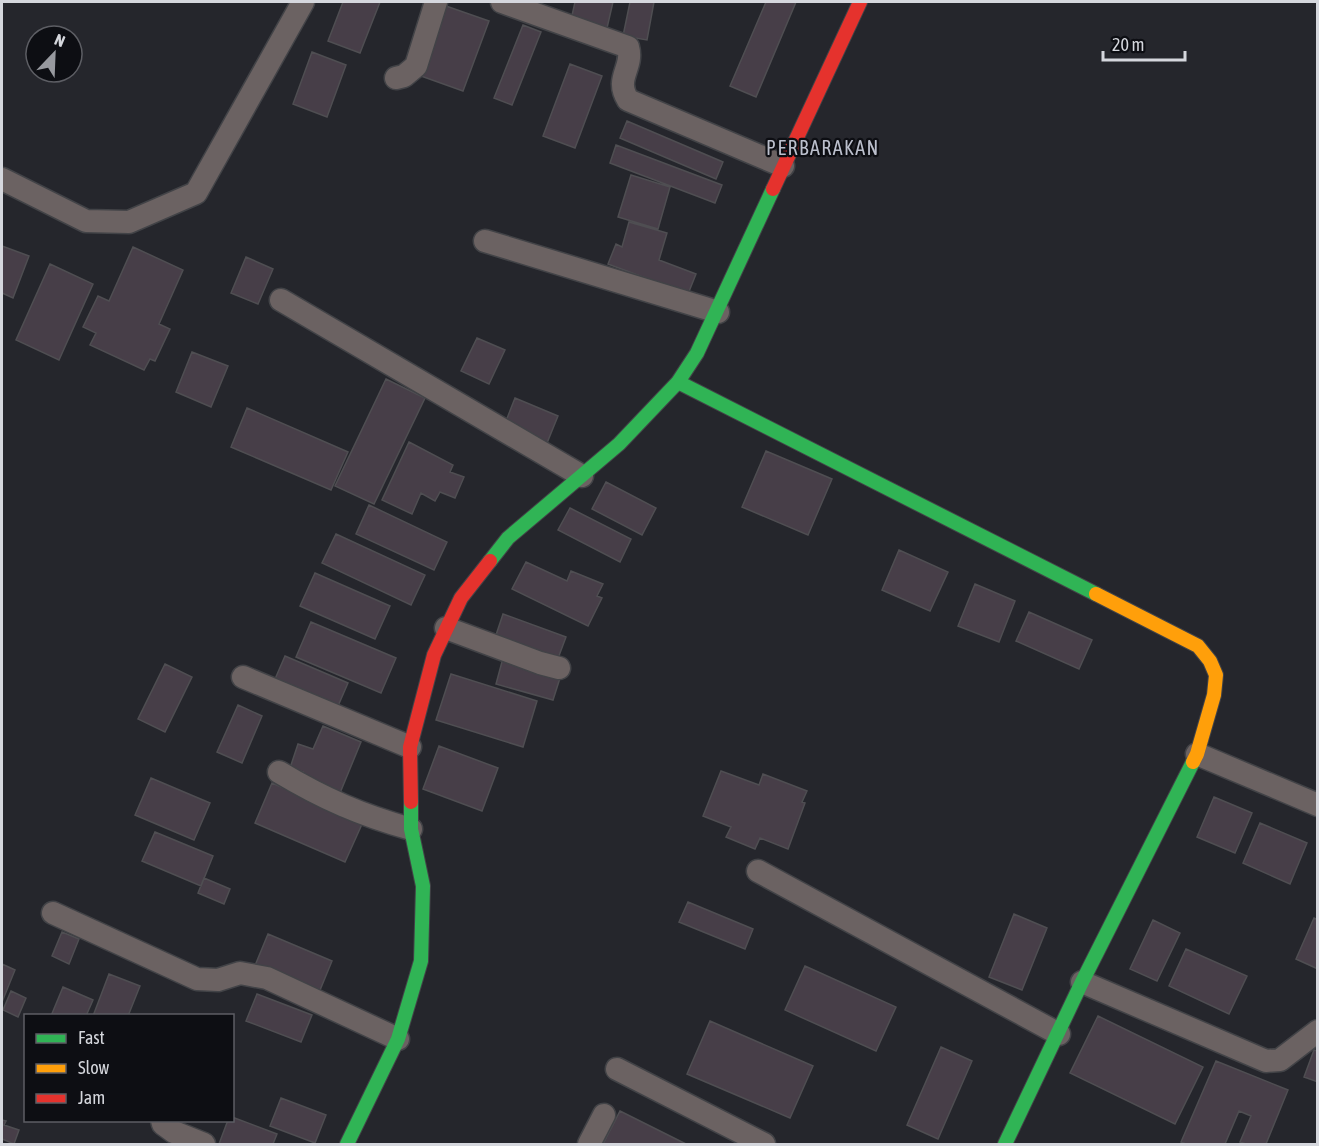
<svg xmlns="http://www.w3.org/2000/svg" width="1319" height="1146" viewBox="0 0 1319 1146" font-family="'Asap Condensed',sans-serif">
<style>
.building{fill:#473e48;stroke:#4f4e52;stroke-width:1.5}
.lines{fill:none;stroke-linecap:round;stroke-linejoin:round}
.street-casing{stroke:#424347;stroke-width:25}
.fast-casing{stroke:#424347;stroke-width:16}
.slow-casing{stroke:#424347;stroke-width:16}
.jam-casing{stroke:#424347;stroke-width:16}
.street{stroke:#6b6262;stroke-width:22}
.fast{stroke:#30b455;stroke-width:14}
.slow{stroke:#ff9f0a;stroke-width:14}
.jam{stroke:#e5322d;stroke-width:14}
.labels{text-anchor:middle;stroke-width:4.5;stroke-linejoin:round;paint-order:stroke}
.quarter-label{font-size:20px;letter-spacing:1.5px;fill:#bbbfcc;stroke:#0d0e13}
</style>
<rect width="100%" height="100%" fill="#25262c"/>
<!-- building -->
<path class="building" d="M343,2h37l-20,51 -32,-12z
M575,2h38l-6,26 -36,-8z
M630,2h24l-7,38 -24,-4z
M766,2h30l-40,95 -26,-11z
M446,6l43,15 -26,70 -42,-15z
M523,25l18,7 -29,73 -18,-7z
M312,52l34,13 -19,52 -34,-13z
M570,64l32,12 -27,72 -32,-12z
M627,121l96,41 -7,17 -96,-41z
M616,145l106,40 -7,18 -105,-40z
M631,175l39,12 -12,42 -40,-12z
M629,222l38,11 -8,27 37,14 -8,20 -80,-30 8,-20 6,3z
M2,246l27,10 -16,42 -11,-5z
M133,247l50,23 -24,54 11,5 -15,32 -5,-2 -6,11 -54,-25 6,-12 -13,-6 15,-31 11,5z
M246,257l27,12 -15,35 -27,-11z
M50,264l43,20 -34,76 -43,-20z
M477,338l28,12 -16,34 -28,-13z
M192,352l36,14 -17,41 -35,-15z
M386,379l39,19 -51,106 -39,-18z
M515,398l43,18 -11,27 -43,-17z
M247,408l101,44 -17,38 -100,-43z
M409,442l44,23 -3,7 14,5 -9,21 -15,-6 -5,9 -14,-8 -9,21 -30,-14z
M766,451l66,28 -24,56 -66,-28z
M606,482l50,26 -14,27 -50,-26z
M369,505l78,37 -13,28 -78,-36z
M570,508l61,31 -11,23 -62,-32z
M336,534l89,41 -14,30 -89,-42z
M899,550l49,22 -18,39 -48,-21z
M526,562l41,19 4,-10 32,13 -6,12 5,2 -14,28 -76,-37z
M315,573l75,33 -15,33 -75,-33z
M975,584l40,17 -16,41 -41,-16z
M1029,612l63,28 -13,29 -63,-28z
M503,614l63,23 -9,24 -62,-23z
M311,622l85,36 -15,35 -85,-36z
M285,656l63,27 -10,23 -63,-27z
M503,658l58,17 -8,25 -57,-16z
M165,664l27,13 -27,55 -27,-13z
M451,674l86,27 -14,46 -87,-27z
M238,705l24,11 -20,47 -25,-11z
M323,726l38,16 -21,51 -39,-17 2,-4 -13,-4 8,-24 15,5z
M439,746l59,22 -16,43 -59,-22z
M721,771l38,14 4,-11 44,17 -5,11 3,1 -17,46 -28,-11 -5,11 -29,-12 5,-10 -28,-11z
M151,778l59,25 -16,37 -59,-25z
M272,783l91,39 -18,40 -90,-39z
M1214,797l38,16 -17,40 -38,-16z
M1260,823l47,20 -17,41 -47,-21z
M155,832l58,24 -12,30 -59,-25z
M204,878l26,11 -6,15 -26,-11z
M688,902l65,27 -8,20 -66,-27z
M1014,914l33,14 -25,62 -33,-13z
M1314,918l4,2v49l-22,-10z
M1153,920l27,13 -23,48 -27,-12z
M62,932l17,7 -10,25 -17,-8z
M268,934l64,27 -14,34 -64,-27z
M1186,949l61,27 -18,38 -60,-28z
M2,964l13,6 -13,32z
M805,966l91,41 -20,44 -91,-41z
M109,974l31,12 -12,30h-35z
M63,987l30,13 -7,16h-35z
M11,991l15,7 -8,19 -15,-7z
M257,994l55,21 -11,27 -55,-21z
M1098,1016l105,51 -28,57 -105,-51z
M710,1021l103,45 -23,52 -103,-44z
M941,1047l31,14 -34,78 -31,-14z
M1314,1050l4,1v31l-14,-5z
M1216,1061l72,29 -22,54h-20l-6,-2 11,-26 -12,-5 -14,33h-39l-5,-2z
M281,1098l45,17 -11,28 -45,-17z
M620,1111l66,33h-83z
M232,1117l45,17 -4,10h-54l9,-24h4z
M2,1120l4,1 -2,4 15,5 -5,14 -12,-5z"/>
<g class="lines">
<defs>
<path id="street" d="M502,2l126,45c6,21 -14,31 0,53l155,66
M396,78l8,-2 12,-10 20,-64
M2,179l84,42 43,1 67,-29 107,-191
M485,241l233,71
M281,300l301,176
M446,628l94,35 19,5
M243,677l167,70
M1197,754l121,51
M279,772c45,27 82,43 132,57
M758,871l301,163
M53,913l144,66 21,1 22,-7 27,5 131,61
M1082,982l184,79 14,-1 38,-29
M617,1069l147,75
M162,1120l1,4 11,8 30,12
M589,1144l15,-29"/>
<path id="fast" d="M678,382l418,212
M490,561l18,-23 111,-94 59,-62 19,-29 76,-164
M347,1144l51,-105 23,-78 2,-75 -12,-57v-27
M1005,1144l77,-162 111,-220"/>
<path id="slow" d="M1096,594l102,52 12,15 6,14 -2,20 -17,59 -4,8"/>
<path id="jam" d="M773,189l87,-187
M411,802l-1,-55 24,-92 27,-57 29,-37"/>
</defs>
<!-- street casing -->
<use href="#street" class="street-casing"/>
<!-- fast casing -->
<use href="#fast" class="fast-casing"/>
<!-- slow casing -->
<use href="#slow" class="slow-casing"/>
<!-- jam casing -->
<use href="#jam" class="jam-casing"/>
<!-- street -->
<use href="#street" class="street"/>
<!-- fast -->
<use href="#fast" class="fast"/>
<!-- slow -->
<use href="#slow" class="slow"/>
<!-- jam -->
<use href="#jam" class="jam"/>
</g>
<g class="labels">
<!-- quarter labels -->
<g class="quarter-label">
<text x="823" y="155">PERBARAKAN</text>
</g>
</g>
<!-- border -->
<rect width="1319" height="1146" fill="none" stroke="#d5d7dd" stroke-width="6"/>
<!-- legend -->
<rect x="24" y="1014" width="210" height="108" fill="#0d0e13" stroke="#5d5e64" stroke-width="1.5"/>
<rect x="36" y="1034" width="30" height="9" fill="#30b455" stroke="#5d5e64" stroke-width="1.5"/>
<text x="78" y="1044" font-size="18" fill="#d5d7dd">Fast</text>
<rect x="36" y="1064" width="30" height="9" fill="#ff9f0a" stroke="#5d5e64" stroke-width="1.5"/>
<text x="78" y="1074" font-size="18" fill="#d5d7dd">Slow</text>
<rect x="36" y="1094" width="30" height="9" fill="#e5322d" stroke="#5d5e64" stroke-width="1.5"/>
<text x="78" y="1104" font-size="18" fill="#d5d7dd">Jam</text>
<!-- north arrow -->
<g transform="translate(54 54) rotate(23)"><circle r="28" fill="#0d0e13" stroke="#5d5e64" stroke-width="1.5"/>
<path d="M0-4.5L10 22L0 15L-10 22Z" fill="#97999f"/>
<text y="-9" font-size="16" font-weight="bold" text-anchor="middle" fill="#d5d7dd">N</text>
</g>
<!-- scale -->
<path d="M1103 51v9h82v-9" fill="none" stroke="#d5d7dd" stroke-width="3"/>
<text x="1112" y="51" font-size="18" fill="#d5d7dd" stroke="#0d0e13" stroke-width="4.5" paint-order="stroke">20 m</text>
</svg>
